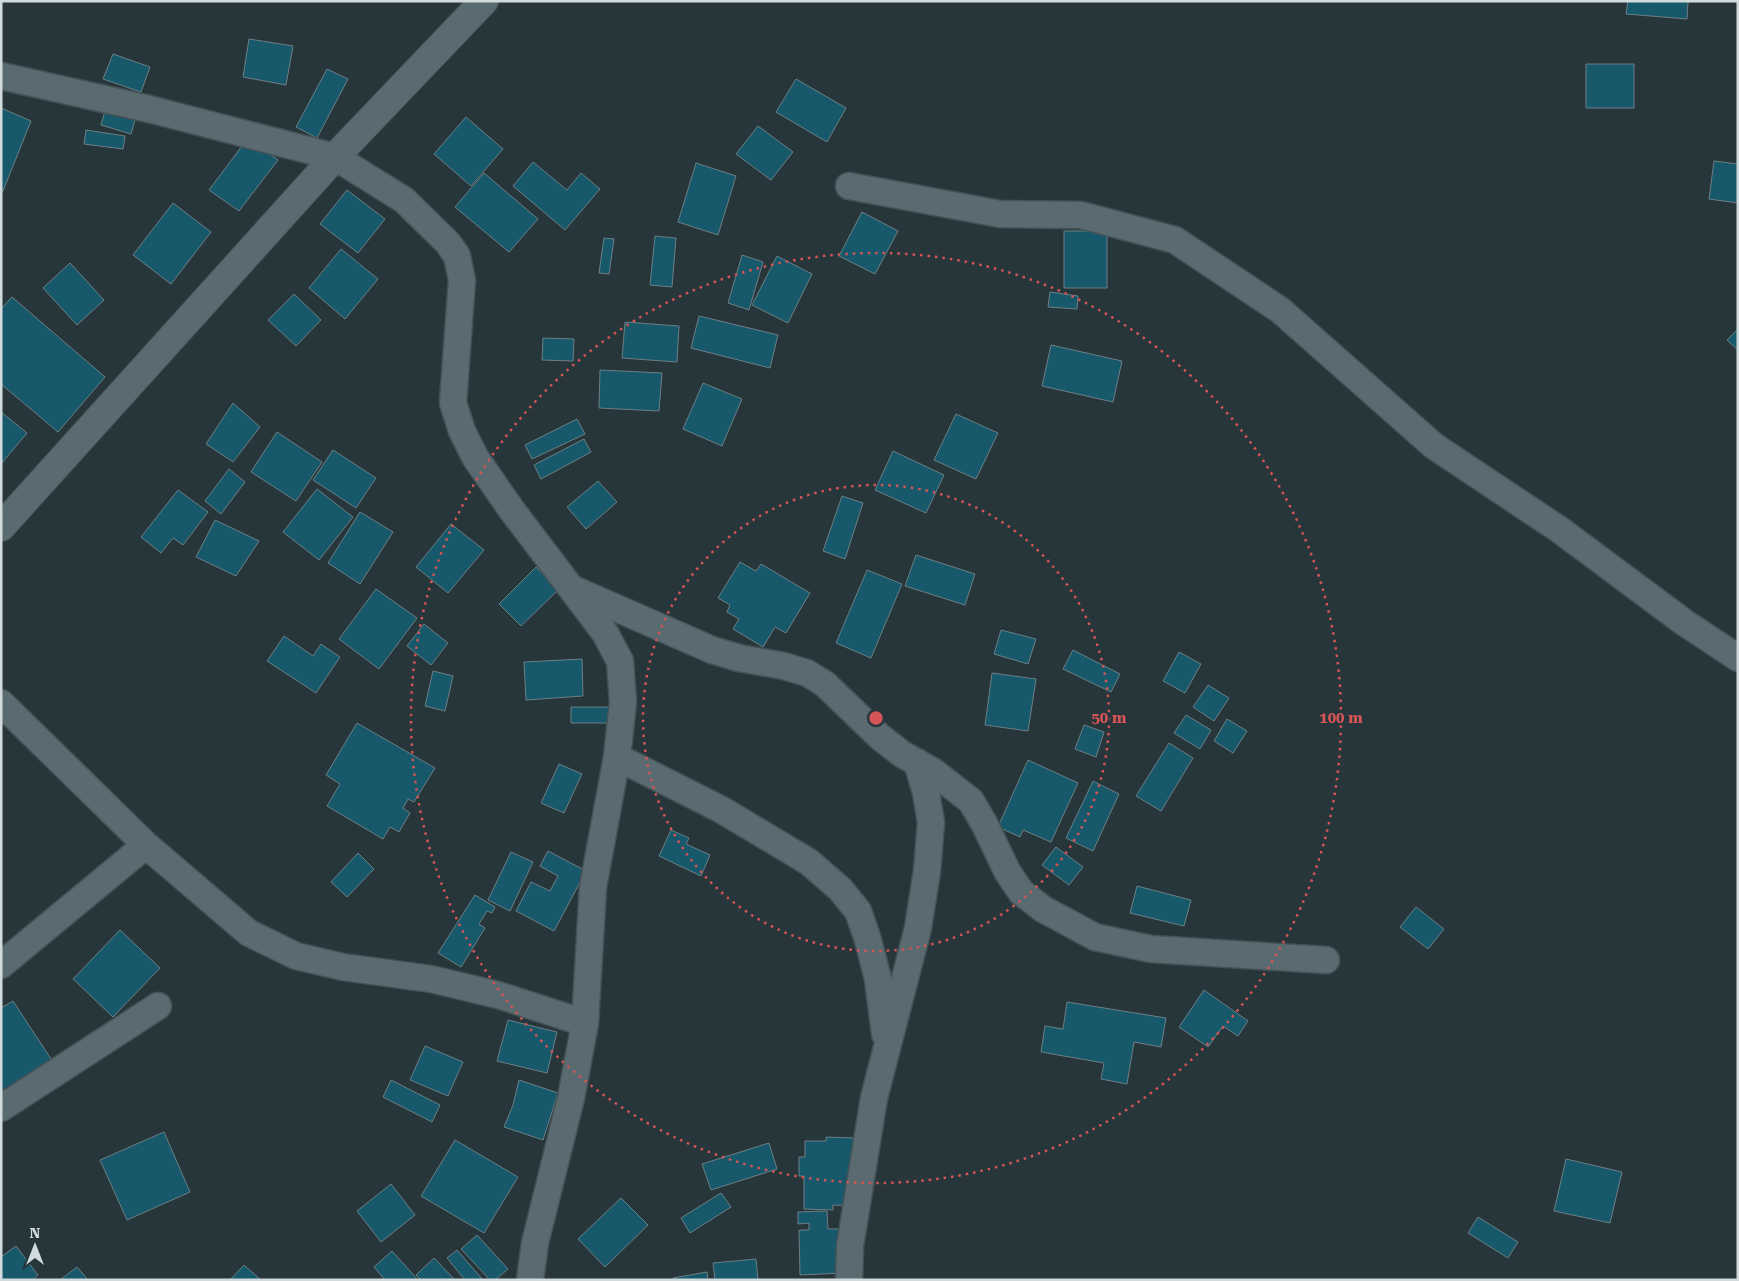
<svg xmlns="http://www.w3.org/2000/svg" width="1739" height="1281" viewBox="0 0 1739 1281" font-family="'Roboto Serif',serif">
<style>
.building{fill:#17596a;stroke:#6d7f85}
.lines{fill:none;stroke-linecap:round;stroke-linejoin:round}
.street-casing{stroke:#455257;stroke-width:29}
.secondary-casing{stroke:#455257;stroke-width:30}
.street{stroke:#596b70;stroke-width:26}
.secondary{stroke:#596b70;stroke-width:28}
.ring{fill:none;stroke:#d55556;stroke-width:2.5;stroke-dasharray:2.5 5}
.centre{fill:#d55556;stroke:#26363b;stroke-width:2.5}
.ring-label{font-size:15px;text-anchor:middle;font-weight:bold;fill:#d55556;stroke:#26363b;stroke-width:4;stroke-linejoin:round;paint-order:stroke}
</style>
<rect width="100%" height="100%" fill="#26363b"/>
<!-- building -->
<path class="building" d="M1628,1h60l-1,18 -61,-5z
M249,39l44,7 -7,39 -43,-8z
M113,54l37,13 -9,25 -38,-13z
M1586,64h48v44h-48z
M327,69l21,10 -31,59 -21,-11z
M796,79l50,29 -19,34 -51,-30z
M1,108l30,13 -28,70h-2z
M105,111l30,9 -4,14 -30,-9z
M466,117l37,32 -32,37 -37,-32z
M758,126l35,26 -22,28 -35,-26z
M86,130l39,6 -2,13 -39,-5z
M248,138l30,22 -39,51 -30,-21z
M1714,161l24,3v39l-29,-4z
M533,162l34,28 14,-17 19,16 -35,41 -52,-44z
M696,163l40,13 -18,59 -40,-13z
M484,173l54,46 -29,33 -54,-45z
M347,190l38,29 -27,34 -38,-29z
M173,203l38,29 -40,52 -38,-29z
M862,212l36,19 -23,43 -36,-18z
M1064,231h43v57h-43z
M655,236l21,2 -4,49 -22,-2z
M604,238l10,1 -5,35 -10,-1z
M341,249l37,30 -33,40 -36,-31z
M742,255l21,7 -14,48 -21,-7z
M777,256l35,18 -24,49 -36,-18z
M70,263l34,37 -27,25 -34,-37z
M1050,292l28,4 -1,13 -29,-2z
M294,294l27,26 -25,26 -28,-26z
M12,297l93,80 -47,55 -57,-48v-75z
M699,316l79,19 -8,33 -79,-20z
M625,322l54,4 -2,36 -55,-4z
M1738,329v21l-11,-10z
M543,338l31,1 -1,22 -31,-1z
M1051,345l71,16 -9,41 -71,-16z
M600,370l62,3 -3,38 -60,-3z
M703,383l39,16 -20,47 -39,-17z
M233,403l27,24 -27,35 -27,-18z
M1,412l26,21 -26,31z
M956,414l42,19 -22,46 -42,-19z
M577,419l8,15 -53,25 -7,-14z
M277,432l45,30 -26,39 -45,-29z
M584,439l7,13 -50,27 -7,-14z
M333,450l43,28 -20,30 -43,-28z
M893,451l51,24 -18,38 -51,-23z
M229,469l16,13 -24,32 -16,-13z
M598,481l19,21 -31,27 -19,-22z
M317,489l36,28 -34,43 -36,-28z
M178,490l30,22 -25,33 -10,-7 -12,15 -20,-16z
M842,496l21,7 -18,56 -22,-8z
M360,512l33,20 -33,52 -32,-21z
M215,520l44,21 -23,35 -40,-19z
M451,524l33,26 -36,43 -32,-26z
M916,555l59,19 -10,31 -60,-19z
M740,562l16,9 5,-7 49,29 -24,40 -11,-6 -12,20 -30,-18 6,-10 -12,-7 3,-7 -12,-7z
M536,567l22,23 -37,36 -22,-22z
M867,570l35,14 -31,74 -35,-15z
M376,589l41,29 -38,51 -40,-30z
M424,624l24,19 -17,22 -24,-19z
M1001,630l35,9 -8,25 -34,-10z
M284,636l29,20 8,-12 19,13 -24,36 -49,-32z
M1073,650l47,24 -9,18 -48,-23z
M1179,652l22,12 -16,29 -22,-12z
M582,659l1,37 -57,4 -2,-38z
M433,671l20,5 -8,35 -20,-5z
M992,673l44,6 -8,52 -43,-6z
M1208,685l21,13 -15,23 -21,-14z
M571,707h41v16h-41z
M1186,715l25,15 -11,19 -26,-16z
M1227,719l20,12 -14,22 -19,-12z
M357,723l78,45 -21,34 -6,-3 -5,9 7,5 -11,19 -9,-5 -7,12 -56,-33 13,-22 -14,-9z
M1084,725l20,7 -8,25 -21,-8z
M1169,743l24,15 -32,53 -25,-15z
M1028,760l50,23 -27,59 -28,-12 -3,7 -22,-10z
M559,764l23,10 -18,39 -23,-10z
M1093,781l26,13 -26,57 -27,-13z
M671,830l18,8 -3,6 24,11 -9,21 -42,-20z
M1056,847l27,20 -14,18 -27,-20z
M548,851l38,20 -32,60 -38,-20 15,-29 19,9 8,-15 -18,-10z
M511,852l22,10 -23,49 -22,-11z
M358,853l16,16 -27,28 -16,-15z
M1137,886l54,14 -7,26 -54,-13z
M475,895l20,12 -3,6 -5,-2 -8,13 6,4 -24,39 -23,-14z
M1416,907l28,22 -16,20 -28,-22z
M120,930l40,38 -47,49 -40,-38z
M1204,990l44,31 -10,15 -15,-10 -15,21 -29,-20z
M13,1001l42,64 -54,34v-91z
M1067,1002l99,16 -5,29 -27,-5 -7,42 -26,-5 3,-16 -63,-11 4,-26 18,3z
M508,1020l49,12 -10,41 -50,-12z
M425,1046l38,16 -15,34 -38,-16z
M391,1080l49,25 -8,17 -49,-25z
M519,1080l39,13 -15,47 -39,-13 9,-22z
M164,1132l26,60 -63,28 -27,-60z
M826,1137l30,1 -1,68 -22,-1v5l-29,-1v-33h-5v-19h6v-16h21z
M455,1140l63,37 -34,56 -63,-37z
M769,1143l8,26 -66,21 -9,-26z
M1566,1159l56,13 -12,51 -56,-12z
M391,1184l24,31 -34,27 -24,-31z
M721,1193l10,14 -41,26 -9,-15z
M621,1198l27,27 -43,42 -27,-28z
M827,1211l1,18h14l1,44 -43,2 -1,-45h10v-7l-11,1v-12z
M1478,1217l40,25 -10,16 -40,-25z
M477,1235l31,34 -13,11h-5l-29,-31z
M16,1246l22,29 -6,5h-31v-23z
M457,1250l26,30h-18l-18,-22z
M392,1251l26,29h-33l-11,-13z
M434,1258l21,22h-34l-5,-5z
M756,1259l2,21h-43l-2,-17z
M244,1265l17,15h-31z
M77,1267l11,13h-28z
M707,1272l1,8h-35v-2z"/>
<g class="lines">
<defs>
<path id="street" d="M1,76l148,33 186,48 69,43 44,43 9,13 5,24 -9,123 9,28 13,26 36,52 94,124 15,28 3,41 -6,55 -24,130 -8,136 -14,75 -36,145 -5,37
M849,186l151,28 81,1 94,25 105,70 154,136 126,84 125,93 53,35
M573,589l139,61 27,8 45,8 23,7 18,11 55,53 22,17 32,18 37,29 14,24 22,46 14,21 22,17 52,28 56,12 175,11
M1,703l145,142 103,88 47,23 47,11 88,12 67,16 87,28
M617,757l105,53 87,52 31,27 18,22 10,29 10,39 7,55
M1,965l145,-120
M1,1108l157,-102
M849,1280l1,-34 24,-148 44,-170 9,-57 4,-49 -5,-29 -9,-31"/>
<path id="secondary" d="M1,527l334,-370 149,-156"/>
</defs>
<!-- street casing -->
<use href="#street" class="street-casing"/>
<!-- secondary casing -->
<use href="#secondary" class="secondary-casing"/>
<!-- street -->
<use href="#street" class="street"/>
<!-- secondary -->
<use href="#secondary" class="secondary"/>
</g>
<!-- distance rings -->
<g class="ring">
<circle cx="876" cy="718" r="233"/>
<circle cx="876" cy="718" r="465"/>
</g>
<circle cx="876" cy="718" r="8" class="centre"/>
<g class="ring-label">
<text x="1109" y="723">50 m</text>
<text x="1341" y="723">100 m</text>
</g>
<!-- border -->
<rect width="1739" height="1281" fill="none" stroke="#d1dbde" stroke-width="5"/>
<!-- north arrow -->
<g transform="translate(35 1246)" stroke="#26363b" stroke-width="4" paint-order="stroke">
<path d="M0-4L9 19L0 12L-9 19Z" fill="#d1dbde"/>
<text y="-8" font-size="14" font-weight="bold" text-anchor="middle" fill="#d1dbde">N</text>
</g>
</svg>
